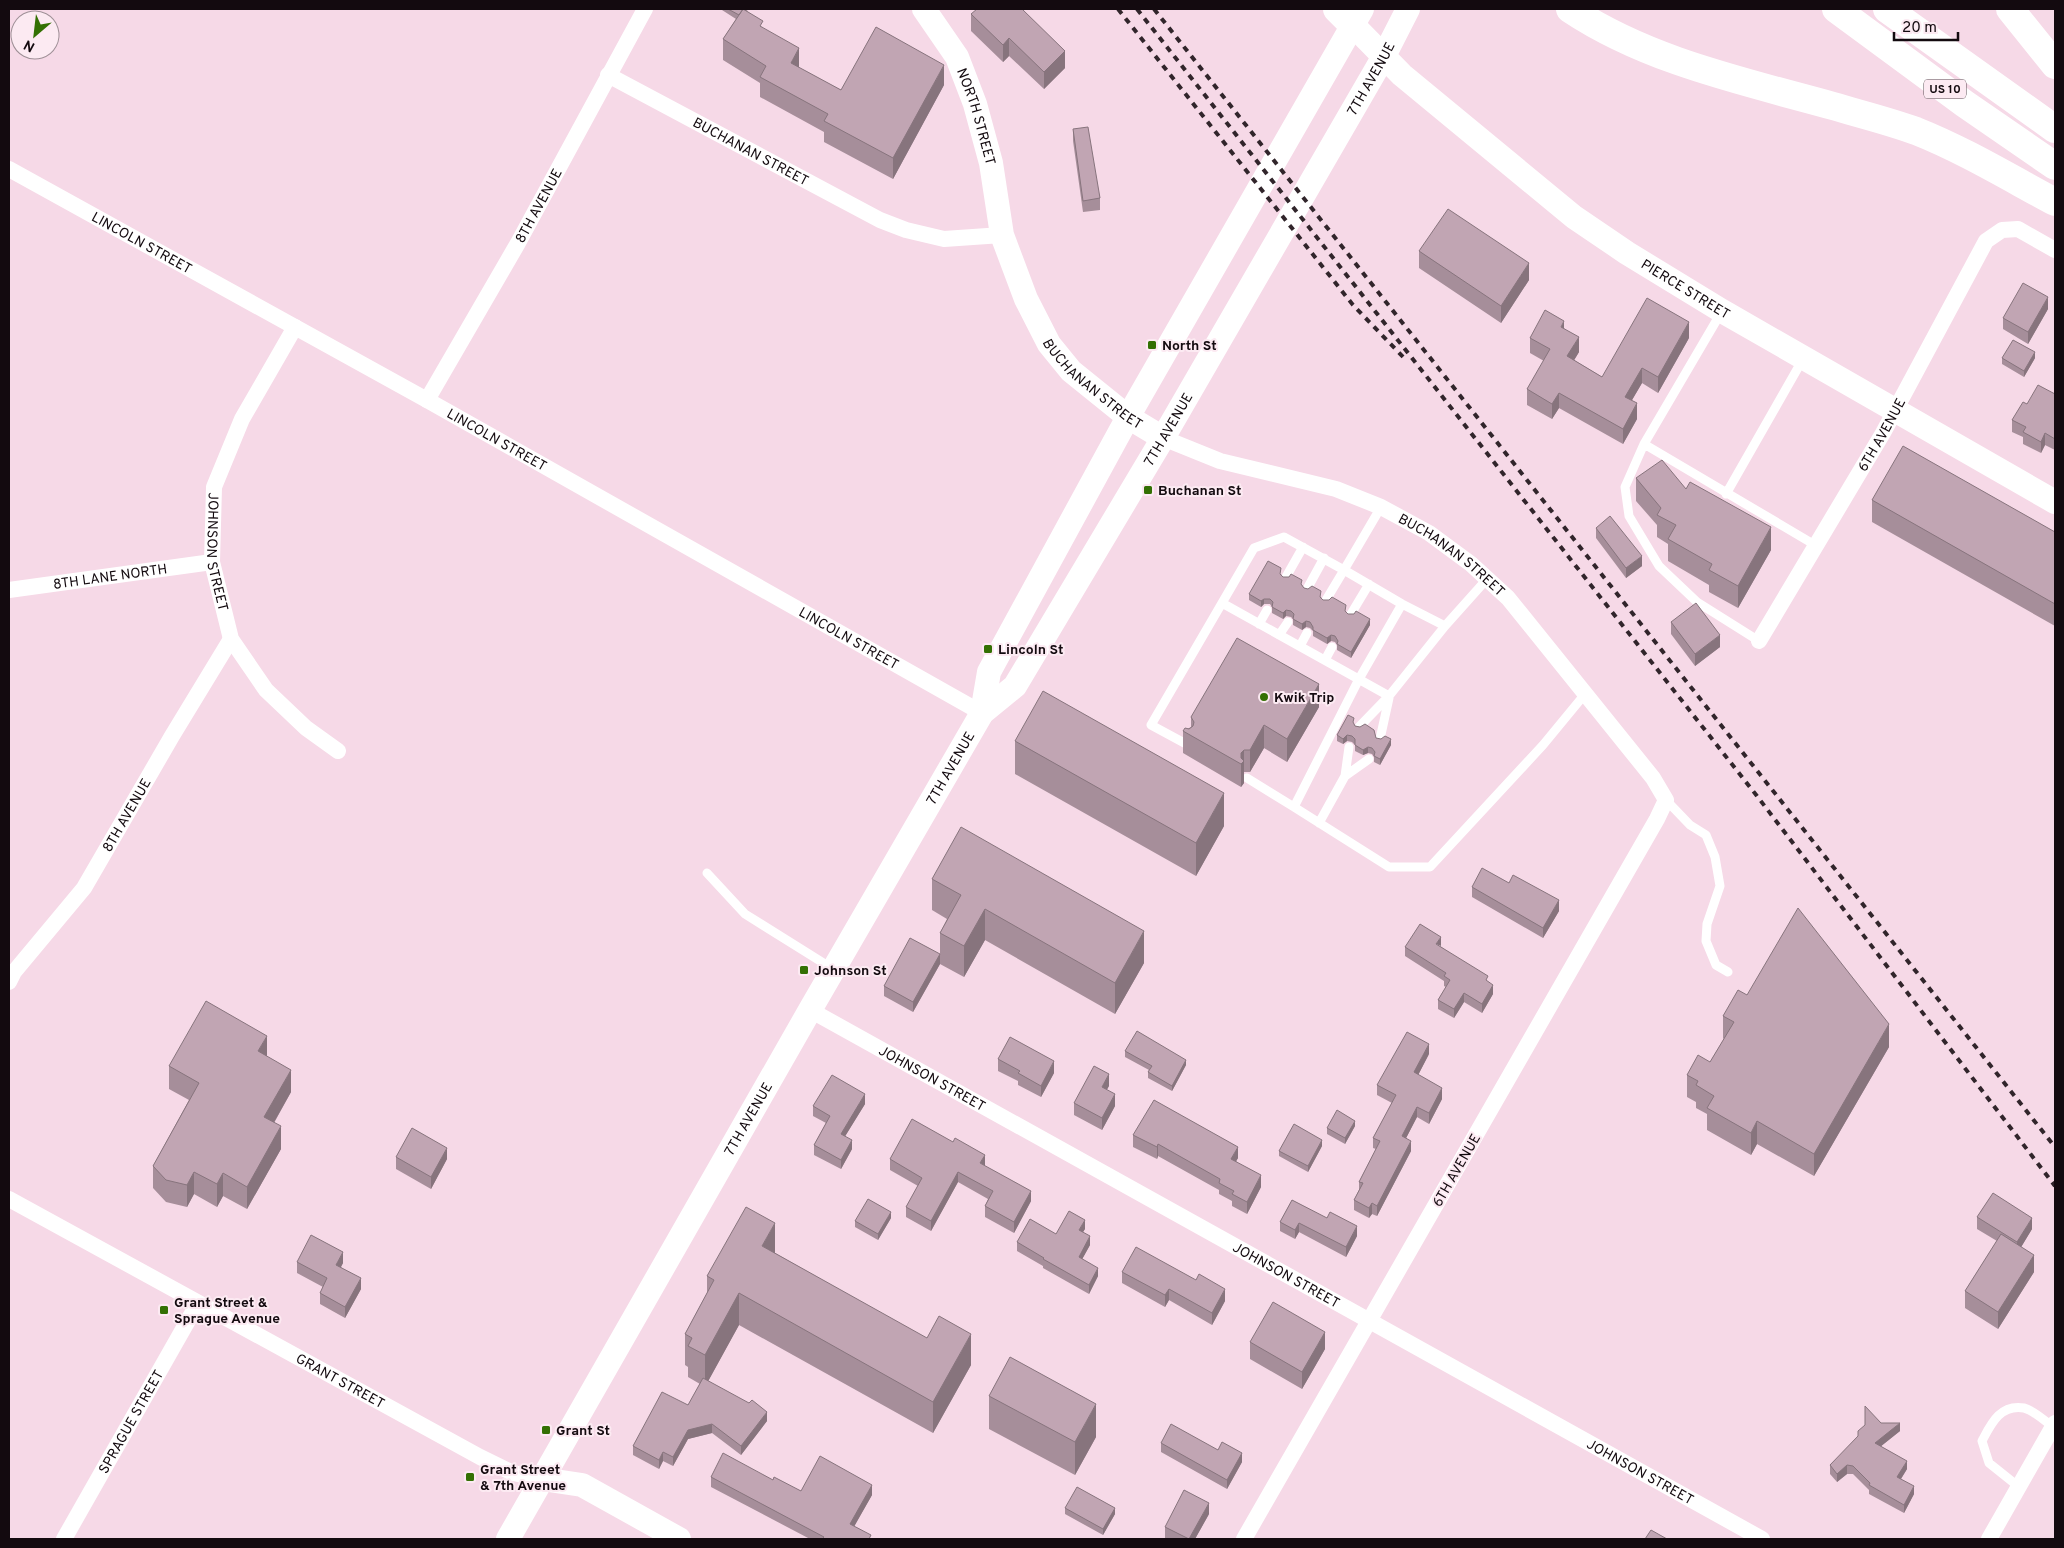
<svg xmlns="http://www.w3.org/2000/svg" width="2064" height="1548" viewBox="0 0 2064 1548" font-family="Overpass,sans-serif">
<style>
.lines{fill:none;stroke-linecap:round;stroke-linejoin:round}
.lane{stroke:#fff;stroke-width:9}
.street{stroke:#fff;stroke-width:16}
.secondary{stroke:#fff;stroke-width:24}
.highway{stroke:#fff;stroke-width:28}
.rail{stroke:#31252b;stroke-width:4;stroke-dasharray:6 6;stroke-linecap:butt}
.wall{fill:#a68e9a}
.shaded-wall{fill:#87747d}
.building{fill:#c1a5b3;stroke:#87747d}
.poi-dot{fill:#337003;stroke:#fceaf2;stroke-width:2}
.labels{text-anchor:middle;stroke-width:4;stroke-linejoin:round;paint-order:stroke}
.shield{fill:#fceaf2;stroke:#594d53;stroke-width:1}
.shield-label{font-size:12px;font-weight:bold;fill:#130a0f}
.street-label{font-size:14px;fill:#130a0f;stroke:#fceaf2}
.poi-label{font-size:14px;font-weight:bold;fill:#130a0f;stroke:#fceaf2;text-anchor:start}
</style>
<rect width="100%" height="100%" fill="#f6d9e7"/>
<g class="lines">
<!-- lane -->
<path class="lane" d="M1722,311l-78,133 171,101
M1644,444l-19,43 4,29 30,50 38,36 62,39
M1726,494l77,-135
M1381,507l-37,63 58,34 43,22 42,-47
M1286,577l17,-30
M1307,589l17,-31
M1326,600l18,-30 -60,-33 -30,11 -32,55 167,93
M1402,604l-43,75 -65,128 95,60h41l113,-122 42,-51
M1351,614l18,-30
M1259,624l8,-14
M1279,635l9,-13
M1300,646l7,-13
M1325,660l7,-13
M1359,727l30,-31 56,-70
M1380,739l9,-41
M1188,745l-37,-20 71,-122
M1345,776l24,-17
M1247,778l47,29
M1666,800l24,25 16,10 9,22 5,29 -13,38 -1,17 10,24 12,7
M1319,823l26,-47 4,-29
M707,873l38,41 88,55
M2019,1487l-30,-24 -7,-22c9,-17 18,-37 42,-33 9,2 21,13 29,19"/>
<!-- street -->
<g class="street">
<path id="s1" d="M608,75l272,145 26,10 38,9 58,-4"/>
<path id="s2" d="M9,169l418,231 555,313"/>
<path id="s3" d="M295,327l-53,92 -28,68 -2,75 19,77 35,51 40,38 32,23"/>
<path id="s4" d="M427,400l91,-157 127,-234"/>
<path id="s5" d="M1163,438l57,23 116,28 45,18 48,26 42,31 37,34 145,180 13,22 -9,19 -413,720"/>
<path id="s6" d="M9,590l203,-28"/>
<path id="s7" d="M1759,641l124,-208 103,-192 16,-11 16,-1 37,21"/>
<path id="s8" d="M9,982l5,-10 70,-84 88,-152 59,-97"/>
<path id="s9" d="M810,1010l952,529"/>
<path id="s10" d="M9,1199l471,258 33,16 29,6"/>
<path id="s11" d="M64,1539l134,-236"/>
<path d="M1989,1539l66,-116"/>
</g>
<!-- secondary -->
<g class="secondary">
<path id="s12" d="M924,9l33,48 18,47 16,59 11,72 24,64 23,45 22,27 57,46 35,21"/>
<path id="s13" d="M1353,25l49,50 172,142 53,36 95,58 333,191"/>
<path d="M982,713l7,-41 139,-255 234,-408"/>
<path d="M542,1479l40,6 97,54"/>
<path id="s14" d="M508,1539l302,-529 172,-297 33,-27 148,-248 221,-382 24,-47"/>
</g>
<!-- highway -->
<path class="highway" d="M1337,9l16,16
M1570,9c78,52 173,72 263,97 27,8 56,15 83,25 48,19 94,47 139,71
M1836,9l129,95 90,62
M1887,9l168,120
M2010,9l45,56"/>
<!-- rail -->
<path class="rail" d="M1118,9l235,296 54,56
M1137,9l620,787 298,390
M1154,9l901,1138"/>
</g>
<!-- wall -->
<path class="wall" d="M722,9h26l-1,2 52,57 42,22 103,-5 -51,94 -69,-37v-10l-64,-35v-14l-37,-23v-21l13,-20 -14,-9z
M971,14l94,54 -21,21 -35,-33 -6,6 -32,-31z
M1073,129l27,69v12l-17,2 -10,-71z
M1419,251l110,29 -28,43 -82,-55z
M2048,309l-20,35 -25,-15v-11z
M1564,328l15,24 -5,8 28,17 87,-39 -31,55 -16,-10 -10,17 5,19 -14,25 -64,-36 -7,11 -25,-14v-16l17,-28 -14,-8v-15z
M2002,358h33l-11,19 -22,-13z
M2055,394v56l-10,-5 -4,8 -18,-9v-7l-11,-5v-12l15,-16z
M1636,478l50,11 85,61 -33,58 -29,-16v-7l-41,-24v-17l-11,-7v-12l-21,-24z
M1872,500l183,32v94l-183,-104z
M1596,528l46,38 -16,12 -30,-40z
M1281,574l2,3 19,8 2,3 17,9 2,3 22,11 3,3 22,11 -19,33 -14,-8v-5l-2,-3 -4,-1 -4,3 -14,-8v-5l-3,-3 -4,-1 -4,3 -9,-5v-6l-2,-2 -5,-1 -3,3 -11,-6v-6l-2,-3h-6l-3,3 -12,-7v-6z
M1671,622l49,25 -25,19 -24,-32z
M1319,707l-32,55 -23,-14 -14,24h-6v11l-3,4 -58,-34v-22l8,-4v-10z
M1354,724l1,2 5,1 16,11 15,7 -11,20 -6,-3v-5l-2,-3 -4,-1 -5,2 -8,-4v-6l-3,-3 -5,-1 -4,3 -6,-3v-6z
M1015,741l209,85 -28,50 -181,-102z
M932,879l212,84 -29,51 -130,-74 -21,37 -24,-13 -27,48 -29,-16v-10l56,-32v-21l7,-14 -15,-9z
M1472,887l87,24 -16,27 -71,-41z
M1440,946l48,36 5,12 -11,19 -18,-11 -10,16 -16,-9v-9l8,-13 -2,-1v-5l-39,-25v-9z
M1747,995l142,52 -75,129 -57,-32 -6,11 -44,-25v-16l-11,-6v-6l-9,-5v-22l23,-13 14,-23 -1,-1v-22z
M1125,1051l61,14 -14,26 -24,-13v-6l1,-2 -24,-13z
M1429,1054l-11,21 24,24 -13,25 -12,-7 -11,21 5,13 -34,65 -5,-2 -3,4 -15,-8v-10l5,-10v-8l17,-33 -3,-1v-10l19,-35 -15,-8v-10z
M267,1056l24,36 -17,31 7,26 -34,60 -24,-13 -6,11 -23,-13 -7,13 -21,-5 -13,-14v-22l36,-66 -20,-11v-23z
M998,1059l56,14 -13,24 -23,-12v-4l-20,-10z
M1109,1086l-3,4 9,16 -13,24 -28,-15v-12z
M865,1104l-20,32 7,13 -11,20 -27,-14v-10l12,-22 -13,-7v-10z
M1355,1126l-10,18 -18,-10v-6z
M1133,1135l105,23 -2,3 25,26 -14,27 -15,-8v-5l-13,-7v-4l-61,-34 -1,3 -24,-12z
M1322,1146l-14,26 -29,-16v-5z
M396,1157l51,2 -16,30 -35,-20z
M890,1159l95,7 46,35 -17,32 -29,-16v-11l3,-7 -30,-17 -27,49 -25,-14v-10l12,-21 -28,-16z
M1292,1200l65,36 -11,21 -47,-25 -4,7 -15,-8v-9z
M1977,1217l55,12 -11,18 13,25 -36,57 -33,-21v-17l32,-50 -20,-12z
M891,1218l-13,22 -23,-13v-6z
M1085,1229l-3,3 8,13 -8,14 16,17 -9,18 -46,-26v-2l-26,-15v-9z
M775,1253l196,112 -38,68 -194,-108 -31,56 59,40 -26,34 -29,-22 -24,6 -15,27 -10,-5 -4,8 -26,-14v-9l55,-41 12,-21 -12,-7v-10l-3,-2v-31l22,-41v-17z
M297,1262l46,1 -2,4 20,22 -16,29 -25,-14v-11l3,-6 -26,-14z
M1122,1272l103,29 -13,24 -43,-25 -4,7 -43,-24z
M1250,1342l75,7 -23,40 -52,-30z
M989,1396l107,41 -21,38 -86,-46z
M1881,1423l19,8 -19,15 26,23 -6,10 13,15 -10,19 -35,-19v-4l-16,-16h-6l-10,8 -7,-8v-9z
M1161,1443l57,7 24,12 -15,27 -66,-37z
M711,1477l62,3 28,11 71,4 -18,31 17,13h-61l-99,-52z
M1065,1508l50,6 -12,21 -38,-21z
M1209,1514l-14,25h-29l-1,-1v-11z"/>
<!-- shaded-wall -->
<path class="shaded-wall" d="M1009,38v18l-6,6v-17z
M799,48v21l-8,-6z
M1065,51v17l-21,21v-17z
M944,65v20l-51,94v-21z
M1529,263v17l-28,43v-17z
M2048,297v12l-20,35v-12z
M1564,321v15l-3,-9z
M1689,322v16l-31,55v-16z
M1579,337v15l-12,20v-16z
M2035,352v6l-11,19v-6z
M1642,368v15l-17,29v-15z
M1559,393v15l-7,11v-15z
M1637,403v16l-14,25v-15z
M2045,433v12l-4,8v-11z
M1771,527v23l-33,58v-22z
M1642,556v10l-16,12v-10z
M1264,599v5l-3,3v-6z
M1286,610v6l-3,3v-6z
M1370,619v6l-19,33v-6z
M1306,621v6l-4,3v-6z
M1331,635v6l-4,3v-6z
M1720,635v12l-25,19v-12z
M1319,684v23l-32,55v-23z
M1264,725v23l-14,24v-22z
M1347,735v6l-4,3v-5z
M1391,739v6l-11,20v-6z
M1368,747v6l-5,2v-5z
M1244,750v33l-3,4v-34z
M1224,793v33l-28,50v-33z
M1559,900v11l-16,27v-10z
M985,909v31l-21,37v-31z
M1144,931v32l-29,51v-31z
M1441,937v9l-5,-2z
M940,954v10l-27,48v-10z
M1493,985v9l-11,19v-9z
M1464,993v9l-10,16v-9z
M1889,1024v23l-75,129v-22z
M267,1036v22l-9,-7z
M1429,1044v10l-15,29v-11z
M1186,1060v5l-14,26v-5z
M1054,1061v12l-13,24v-11z
M291,1070v22l-27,48v-23z
M1109,1074v12l-7,13v-12z
M1442,1088v11l-13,25v-11z
M865,1094v10l-24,39v-9z
M1115,1094v12l-13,24v-12z
M1417,1107v10l-15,29v-10z
M1355,1121v5l-10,18v-6z
M1757,1121v23l-6,11v-22z
M281,1126v23l-34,60v-22z
M852,1140v9l-11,20v-9z
M1322,1140v6l-14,26v-6z
M1411,1141v10l-34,65v-10z
M1158,1144v12l-1,3v-12z
M1238,1147v11l-7,12v-11z
M447,1148v11l-16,30v-12z
M985,1155v11l-5,-3z
M194,1172v22l-7,13v-22z
M958,1172v10l-27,49v-10z
M223,1173v23l-6,11v-23z
M1261,1175v12l-14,27v-12z
M1031,1191v10l-17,32v-11z
M1372,1203v11l-3,4v-10z
M891,1212v6l-13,22v-6z
M2032,1218v11l-15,25v-12z
M1085,1220v9l-6,10v-9z
M775,1223v31l-13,-8z
M1299,1223v9l-4,7v-9z
M1357,1226v10l-11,21v-10z
M1090,1236v9l-11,20v-8z
M343,1252v11l-7,13v-11z
M2034,1255v17l-36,57v-17z
M1098,1268v8l-9,18v-9z
M361,1278v11l-16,29v-11z
M1169,1289v11l-4,7v-12z
M1225,1289v12l-13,24v-12z
M739,1293v32l-34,62v-32z
M1325,1332v17l-23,40v-17z
M971,1334v31l-38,68v-31z
M1096,1404v33l-21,38v-33z
M767,1412v9l-26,34v-9z
M1900,1423v8l-25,20v-8z
M712,1424v9l-24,6 -15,27v-9l15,-27z
M663,1452v9l-4,8v-9z
M1242,1453v9l-15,27v-9z
M1907,1461v8l-10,16v-8z
M1847,1465v9l-10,8v-8z
M872,1485v10l-22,39v-10z
M1914,1486v8l-10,19v-8z
M1209,1503v11l-14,25h-6z
M1115,1508v6l-12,21v-6z"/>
<!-- building -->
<path class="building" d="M728,9h17l-1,1 -1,-1 -4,6z
M743,9l20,12 -3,5 39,22 -8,15 50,27 35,-63 68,38 -51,93 -69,-37 4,-7 -68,-37 6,-11 -43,-27z
M977,9h45l43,42 -21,21 -35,-34 -6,7 -32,-31z
M1088,127l12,71 -17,3 -10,-72z
M1448,209l81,54 -28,43 -82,-55z
M2023,283l25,14 -20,35 -25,-14z
M1647,298l42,24 -31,55 -16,-9 -17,29 12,6 -14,26 -64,-36 -7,11 -25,-15 23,-40 -20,-11 15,-28 19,11 -3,6 18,10 -12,19 35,21z
M2013,340l22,12 -11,19 -22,-13z
M2038,385l17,9v45l-10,-6 -4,9 -18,-10 3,-5 -14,-7 11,-18 4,2z
M1903,446l152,86v72l-183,-104z
M1662,460l24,29 4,-7 81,45 -33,59 -29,-16 3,-6 -44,-25 8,-14 -19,-10 4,-7 -25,-30z
M1610,516l32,40 -16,12 -30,-40z
M1268,561l13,7 -1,6 3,3h6l2,-3 11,6 -1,4 3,4 4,1 4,-3 9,5 -1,6 3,3h6l3,-3 14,8 -1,6 3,3h6l2,-3 14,8 -19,33 -14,-8 1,-3 -3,-5 -4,-1 -4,3 -14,-8v-3l-3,-5 -4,-1 -4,3 -9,-5 1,-5 -3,-3 -5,-1 -3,3 -11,-6 1,-5 -3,-3h-6l-3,2 -12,-7z
M1696,603l24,32 -25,19 -24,-32z
M1237,638l82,46 -32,55 -23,-14 -14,25h-6l-3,3v5l3,3 -3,3 -58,-33 2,-3 4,1 4,-3 1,-4 -3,-5z
M1043,691l181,102 -28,50 -181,-102z
M1348,715l6,3 -1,4 2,4 5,1 5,-3 9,6 2,8 5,1 4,-3 6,3 -11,20 -6,-3 1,-4 -3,-4 -4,-1 -5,3 -8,-5v-6l-3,-3 -5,-1 -4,4 -6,-4z
M961,827l183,104 -29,52 -130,-74 -21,37 -24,-13 21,-38 -29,-16z
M1482,868l27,15 4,-8 46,25 -16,28 -71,-41z
M1798,908l91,116 -75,130 -57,-33 -6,12 -44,-25 7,-12 -18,-11 2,-4 -11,-6 11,-20 12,7 24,-40 -11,-6 15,-26 9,5z
M1420,924l21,13 -5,7 52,32 -2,4 7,5 -11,19 -18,-11 -10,16 -16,-9 12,-20 -6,-4 2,-3 -41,-26z
M910,938l30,16 -27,48 -29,-16z
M206,1001l61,35 -9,15 33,19 -27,47 17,9 -34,61 -24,-14 -6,11 -23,-12 -7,13 -21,-5 -13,-14 46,-83 -30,-17z
M1137,1031l49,29 -14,26 -24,-14 4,-6 -27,-15z
M1407,1032l22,12 -15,28 28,16 -13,25 -12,-6 -15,29 9,5 -34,65 -5,-3 -3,5 -15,-8 9,-17 -4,-1 21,-41 -7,-3 23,-43 -19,-10z
M1010,1037l44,24 -13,25 -23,-13 2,-2 -22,-12z
M1094,1066l15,8 -7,13 13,7 -13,24 -28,-15z
M832,1075l33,19 -24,40 11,6 -11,20 -27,-15 16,-29 -17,-10z
M1154,1100l84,47 -7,12 30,16 -14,27 -15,-8 2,-3 -15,-8 1,-4 -62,-35 -1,3 -24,-12z
M1337,1110l18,11 -10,17 -18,-10z
M912,1119l41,23 2,-4 30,17 -5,8 51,28 -17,31 -29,-16 8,-15 -35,-19 -27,49 -25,-14 16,-29 -32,-19z
M1294,1124l28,16 -14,26 -29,-15z
M412,1128l35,20 -16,29 -35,-20z
M1993,1193l39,25 -15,24 -40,-25z
M868,1199l23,13 -13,22 -23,-13z
M1292,1200l35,18 3,-6 27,14 -11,21 -47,-24 -4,7 -15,-8z
M746,1207l29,16 -13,23 165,92 12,-22 32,18 -38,68 -194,-109 -34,62 -17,-9 4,-8 -7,-4 29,-54 -7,-4z
M1069,1211l16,9 -6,10 11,6 -11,21 19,11 -9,17 -46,-26 1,-1 -27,-16 13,-23 26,15z
M2001,1234l33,21 -36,57 -33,-21z
M311,1235l32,17 -7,13 25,13 -16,29 -25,-14 7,-15 -30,-16z
M1136,1247l60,33 3,-6 26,15 -13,24 -43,-24 -4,6 -43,-23z
M1273,1302l52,30 -23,40 -52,-30z
M1010,1357l86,47 -21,38 -86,-46z
M703,1378l46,25 3,-3 15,12 -26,34 -29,-22 -24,6 -15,27 -10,-5 -4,8 -26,-14 29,-54 26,13z
M1865,1406l16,17h19l-25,20 32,18 -10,16 17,9 -10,19 -35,-20 1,-2 -17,-17 -6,-1 -10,9 -7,-9 28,-29v-5l7,-6z
M1171,1424l47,26 4,-8 20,11 -15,27 -66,-37z
M723,1453l50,27 1,-3 27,14 19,-35 52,29 -22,39 21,11 -2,4h-47l2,-2 -113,-60z
M1077,1487l38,21 -12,21 -38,-21z
M1184,1490l25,13 -20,36 -24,-12z
M1651,1530l16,9h-22z"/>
<!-- markers -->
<g class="poi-dot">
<rect x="1147" y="340" width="10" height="10" rx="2.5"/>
<rect x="1143" y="485" width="10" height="10" rx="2.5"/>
<rect x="983" y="644" width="10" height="10" rx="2.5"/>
<circle cx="1264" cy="697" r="5"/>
<rect x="799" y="965" width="10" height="10" rx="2.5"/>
<rect x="159" y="1305" width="10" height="10" rx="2.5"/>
<rect x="541" y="1425" width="10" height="10" rx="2.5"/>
<rect x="465" y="1472" width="10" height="10" rx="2.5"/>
</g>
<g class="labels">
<!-- shield labels -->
<rect class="shield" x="1924" y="79.5" width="42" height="19" rx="4"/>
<g class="shield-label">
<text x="1945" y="93">US 10</text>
</g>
<!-- street labels -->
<g class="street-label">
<text dy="5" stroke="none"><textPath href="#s14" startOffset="1699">7TH AVENUE</textPath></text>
<text dy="5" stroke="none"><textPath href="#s12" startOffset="121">NORTH STREET</textPath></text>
<text dy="5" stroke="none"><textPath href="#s1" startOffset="162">BUCHANAN STREET</textPath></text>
<text dy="5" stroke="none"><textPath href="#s4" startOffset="224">8TH AVENUE</textPath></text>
<text dy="5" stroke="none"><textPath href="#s2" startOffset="152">LINCOLN STREET</textPath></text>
<text dy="5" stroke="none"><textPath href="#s13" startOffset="426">PIERCE STREET</textPath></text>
<text dy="5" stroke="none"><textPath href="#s12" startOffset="421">BUCHANAN STREET</textPath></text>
<text dy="5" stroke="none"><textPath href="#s14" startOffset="1294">7TH AVENUE</textPath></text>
<text dy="5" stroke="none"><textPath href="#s7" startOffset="240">6TH AVENUE</textPath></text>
<text dy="5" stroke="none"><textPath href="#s2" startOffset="558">LINCOLN STREET</textPath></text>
<text dy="5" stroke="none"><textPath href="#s3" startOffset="245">JOHNSON STREET</textPath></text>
<text dy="5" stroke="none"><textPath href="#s5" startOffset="315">BUCHANAN STREET</textPath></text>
<text dy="5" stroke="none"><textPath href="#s6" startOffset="102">8TH LANE NORTH</textPath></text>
<text dy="5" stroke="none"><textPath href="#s2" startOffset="962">LINCOLN STREET</textPath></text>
<text dy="5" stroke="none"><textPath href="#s14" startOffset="889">7TH AVENUE</textPath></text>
<text dy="5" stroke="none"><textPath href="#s8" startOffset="205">8TH AVENUE</textPath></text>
<text dy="5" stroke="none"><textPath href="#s9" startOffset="140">JOHNSON STREET</textPath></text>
<text dy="5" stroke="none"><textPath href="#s14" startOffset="484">7TH AVENUE</textPath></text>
<text transform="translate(1456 1170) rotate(-60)" y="5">6TH AVENUE</text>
<text dy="5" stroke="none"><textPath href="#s9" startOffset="545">JOHNSON STREET</textPath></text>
<text dy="5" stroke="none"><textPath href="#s10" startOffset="378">GRANT STREET</textPath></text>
<text dy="5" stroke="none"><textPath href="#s11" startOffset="135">SPRAGUE STREET</textPath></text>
<text dy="5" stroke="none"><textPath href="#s9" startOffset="950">JOHNSON STREET</textPath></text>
</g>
<!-- poi labels -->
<g class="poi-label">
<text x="1162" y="350">North St</text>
<text x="1158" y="495">Buchanan St</text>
<text x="998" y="654">Lincoln St</text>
<text x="1274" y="702">Kwik Trip</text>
<text x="814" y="975">Johnson St</text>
<text x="174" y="1307">Grant Street &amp;<tspan x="174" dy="16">Sprague Avenue</tspan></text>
<text x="556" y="1435">Grant St</text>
<text x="480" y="1474">Grant Street<tspan x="480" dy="16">&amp; 7th Avenue</tspan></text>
</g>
</g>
<!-- border -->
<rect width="2064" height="1548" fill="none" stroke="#130a0f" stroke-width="20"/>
<!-- north arrow -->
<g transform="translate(35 35) rotate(208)"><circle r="24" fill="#fceaf2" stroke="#9f9097"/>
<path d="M0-4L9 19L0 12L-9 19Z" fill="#337003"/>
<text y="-8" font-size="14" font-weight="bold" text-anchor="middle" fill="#130a0f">N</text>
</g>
<!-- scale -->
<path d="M1894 32v8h64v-8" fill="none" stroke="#130a0f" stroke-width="2.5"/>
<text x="1902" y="32" font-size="15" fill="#130a0f" stroke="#fceaf2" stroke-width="4" paint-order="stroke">20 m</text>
</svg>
